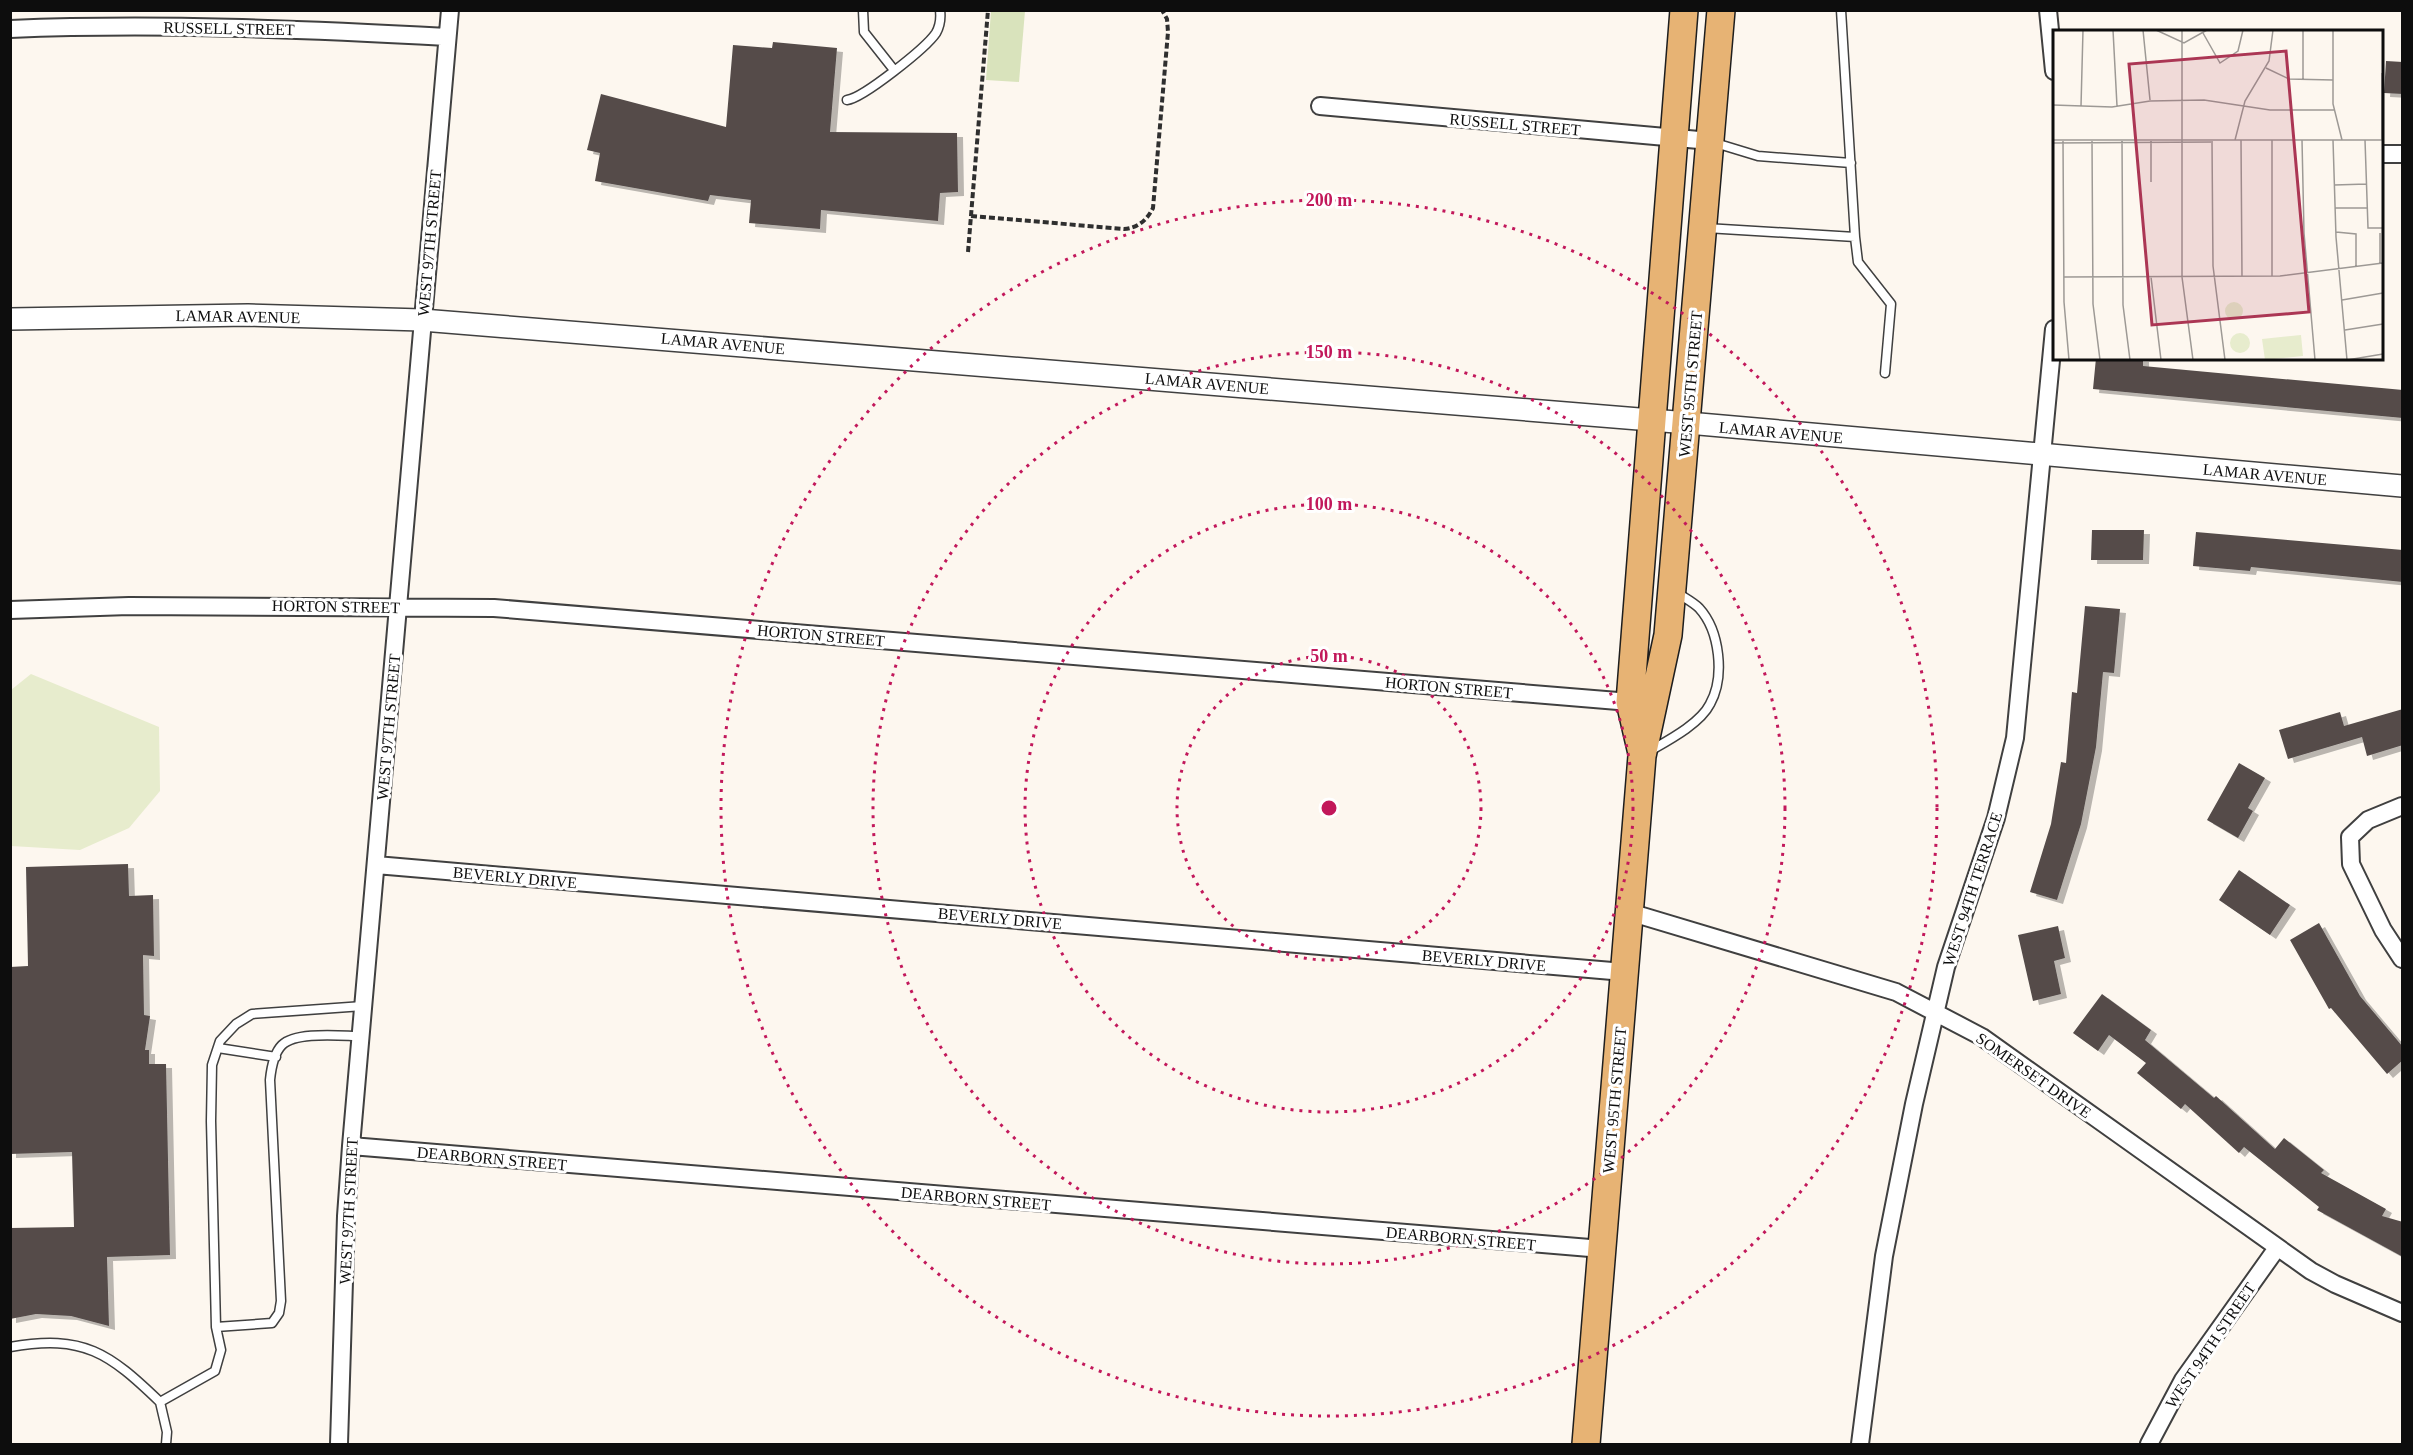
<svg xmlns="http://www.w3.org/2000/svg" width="2413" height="1455" viewBox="0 0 2413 1455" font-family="Georgia,serif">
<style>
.green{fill:#d9e3bc}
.pitch{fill:#e7eccd}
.building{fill:#544c4a;filter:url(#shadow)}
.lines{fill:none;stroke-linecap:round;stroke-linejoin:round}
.service-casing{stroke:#404040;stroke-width:11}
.minor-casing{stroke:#404040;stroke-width:20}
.tertiary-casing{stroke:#404040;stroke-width:24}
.primary-casing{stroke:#1e1e1e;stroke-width:30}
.path{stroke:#2f2f2f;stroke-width:4;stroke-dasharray:6 3;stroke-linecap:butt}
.service{stroke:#fff;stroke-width:8}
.minor{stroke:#fff;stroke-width:16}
.tertiary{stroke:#fff;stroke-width:21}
.primary{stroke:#e7b374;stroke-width:27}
.ring{fill:none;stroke:#c2185b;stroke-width:3;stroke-dasharray:3 6}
.labels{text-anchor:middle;stroke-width:6;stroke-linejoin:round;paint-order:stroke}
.street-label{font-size:16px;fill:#0d0d0d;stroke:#fff}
.inset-road{fill:none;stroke:#9d9995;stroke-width:1.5}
.view{fill:#ab3654;fill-opacity:0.15;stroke:#ab3654;stroke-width:3}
.inset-edge{fill:none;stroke:#0d0d0d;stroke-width:3}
.centre{fill:#c2185b;stroke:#fff;stroke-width:3}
.ring-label{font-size:18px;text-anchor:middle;font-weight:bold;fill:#c2185b;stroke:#fff;stroke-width:6;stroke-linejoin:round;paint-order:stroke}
</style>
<defs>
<filter id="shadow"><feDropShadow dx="6" dy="4" stdDeviation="0" flood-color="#0004"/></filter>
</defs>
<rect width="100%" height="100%" fill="#fdf7ef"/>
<!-- green -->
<path class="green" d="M991,11h34l-6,71 -33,-2z"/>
<!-- pitch -->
<path class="pitch" d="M31,674l128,53 1,64 -31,37 -49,22 -69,-4v-156z"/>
<!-- building -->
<path class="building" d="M773,42l64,6 -7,84 127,1 1,59 -18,1 -2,28 -117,-11 -1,19 -71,-6 2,-23 -41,-5 -2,6 -113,-20 5,-28 -13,-3 14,-56 125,33 7,-82 39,3z
M2386,61l17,1v32l-19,-1z
M2096,358h47v8l260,24v28l-310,-29z
M2092,530h52l-1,30h-52z
M2196,532l207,18v32l-152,-15 -1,4 -57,-5z
M2085,606l35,3 -6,64 -11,-1 -7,75 -15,77 -24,76 -27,-8 21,-68 10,-62 5,1 6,-71 5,1z
M2403,709v36l-36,11 -5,-19 -74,22 -9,-29 61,-18 4,14z
M2239,763l26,15 -17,30 5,3 -15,27 -31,-18z
M128,864l1,32 24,-1 1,61 -11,-1 1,60 6,1 -5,34h4v14h17l4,191 -63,2 2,69 -38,-10 -35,-2 -26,5v-91l64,-1 -2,-75 -62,2v-187l18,-1 -2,-99z
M2239,870l51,35 -20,30 -51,-35z
M2319,923l41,73 43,51v13l-16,14 -56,-66 -2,1 -39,-69z
M2058,926l7,32 -11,3 7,33 -28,7 -15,-66z
M2102,994l49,36 -6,10 69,58 2,-2 59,53 9,-11 40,32 -3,3 65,36 -4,7 21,6v35l-86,-47 2,-3 -75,-60 -5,6 -54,-49 -4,5 -44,-36 9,-10 -37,-28 -11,16 -25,-18z"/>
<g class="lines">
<defs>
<path id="service" d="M863,10l1,22 30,38
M1841,10l14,227
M847,100c16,-2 79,-52 89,-67 4,-7 5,-15 4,-23
M1712,142l46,14 93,7
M1706,228l149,9 3,25 33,42 -6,69
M1648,752c19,-11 52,-28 62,-48 15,-27 10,-73 -11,-96 -6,-6 -16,-11 -23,-16
M218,1048l58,9
M216,1327l56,-4 7,-10 2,-12 -11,-221c1,-10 4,-27 12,-35 14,-14 60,-9 79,-9
M10,1347c74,-13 99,6 150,55
M166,1444l1,-12 -7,-30 55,-31 6,-21 -5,-23 -5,-206 1,-56 8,-24 16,-17 16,-10 111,-8"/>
<path id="minor" d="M2048,10l6,61
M10,29c147,-6 292,0 437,8
M1320,106l390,35
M2382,154h20
M10,610l119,-4 365,2 1136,94
M2402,806l-34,14 -18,17 1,27 32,66 19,29
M376,865l1248,107
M1629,912l267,80 86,45 329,234 24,13 67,29
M351,1146l1251,103
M339,1444l7,-228 5,-70 99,-1136
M1860,1444l24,-188 30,-152 32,-137 50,-149 19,-80 39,-409
M2149,1444l34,-64 94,-132"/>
<path id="tertiary" d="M10,319l238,-4 174,5 1266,103 714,63"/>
<path id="primary" d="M1641,749l-11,-47 54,-692
M1586,1444l56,-688 26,-121 53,-625"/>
</defs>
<!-- service casing -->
<use href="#service" class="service-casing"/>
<!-- minor casing -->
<use href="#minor" class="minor-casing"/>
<!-- tertiary casing -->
<use href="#tertiary" class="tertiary-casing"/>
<!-- primary casing -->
<use href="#primary" class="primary-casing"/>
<!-- path -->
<path class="path" d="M971,216l153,13c14,-1 23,-9 29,-21l15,-176 -1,-13 -5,-9
M968,252l20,-242"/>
<!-- service -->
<use href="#service" class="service"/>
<!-- minor -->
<use href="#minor" class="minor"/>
<!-- tertiary -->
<use href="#tertiary" class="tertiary"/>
<!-- primary -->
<use href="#primary" class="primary"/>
</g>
<!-- distance rings -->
<g class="ring">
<circle cx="1329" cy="808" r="152"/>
<circle cx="1329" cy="808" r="304"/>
<circle cx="1329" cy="808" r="456"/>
<circle cx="1329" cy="808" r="608"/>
</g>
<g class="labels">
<!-- street labels -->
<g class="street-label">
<text transform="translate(229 28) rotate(1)" y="6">RUSSELL STREET</text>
<text transform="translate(1515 124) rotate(5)" y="6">RUSSELL STREET</text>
<text transform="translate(429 243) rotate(-85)" y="6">WEST 97TH STREET</text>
<text transform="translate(238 316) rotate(1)" y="6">LAMAR AVENUE</text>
<text transform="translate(723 343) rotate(5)" y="6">LAMAR AVENUE</text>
<text transform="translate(1207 383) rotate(5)" y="6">LAMAR AVENUE</text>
<text transform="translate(1690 384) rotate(-85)" y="6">WEST 95TH STREET</text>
<text transform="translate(1781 432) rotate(5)" y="6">LAMAR AVENUE</text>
<text transform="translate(2265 474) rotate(5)" y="6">LAMAR AVENUE</text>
<text transform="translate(336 606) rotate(1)" y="6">HORTON STREET</text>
<text transform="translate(821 635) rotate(5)" y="6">HORTON STREET</text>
<text transform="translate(1449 687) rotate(5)" y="6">HORTON STREET</text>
<text transform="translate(388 727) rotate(-85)" y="6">WEST 97TH STREET</text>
<text transform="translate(515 877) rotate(5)" y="6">BEVERLY DRIVE</text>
<text transform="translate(1972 889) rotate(-72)" y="6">WEST 94TH TERRACE</text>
<text transform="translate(1000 918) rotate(5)" y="6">BEVERLY DRIVE</text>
<text transform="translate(1484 960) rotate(5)" y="6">BEVERLY DRIVE</text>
<text transform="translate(2034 1075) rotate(35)" y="6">SOMERSET DRIVE</text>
<text transform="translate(1614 1100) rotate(-85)" y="6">WEST 95TH STREET</text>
<text transform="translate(492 1158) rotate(5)" y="6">DEARBORN STREET</text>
<text transform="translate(976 1198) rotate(5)" y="6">DEARBORN STREET</text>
<text transform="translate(348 1211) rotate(-87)" y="6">WEST 97TH STREET</text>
<text transform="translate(1461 1238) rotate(5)" y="6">DEARBORN STREET</text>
<text transform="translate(2210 1345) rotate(-56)" y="6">WEST 94TH STREET</text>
</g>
</g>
<!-- overview -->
<g transform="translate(2053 30)">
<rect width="330" height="330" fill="#fdf7ef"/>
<path d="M172 281a9 9 0 1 1 18 0a9 9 0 1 1-18 0ZM177 313a10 10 0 1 1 20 0a10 10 0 1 1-20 0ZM248,305l2,21 -38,4 -3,-21z" fill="#e7eccd"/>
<path class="inset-road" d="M60,0l4,76M90,0l7,70M103,0l28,13 23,-13M129,0v247l11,83M250,0v50M280,0v74l9,36M150,3l17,30 18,-12 5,-21M213,38l23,11 44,1M329,43v67M0,75l59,2 38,-6 54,-1 66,10h64M28,76l2,-76M0,110h330M182,110l10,-39 24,-40 4,-31M188,110l1,137M219,110v136M249,110l2,93 11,127M280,110l3,97 11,123M312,110l3,88h15M10,111l1,161 5,58M39,111l1,163 7,56M69,111l1,164 7,55M159,112l1,124 12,94M0,113l160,-1M98,152v-41M281,155l33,-1M282,178h33M283,202l20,2v34M327,203v31M11,247l216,-1 103,-13M98,247l10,83M289,270l41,-7M292,300l38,-6M294,330l36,-6"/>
<path class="view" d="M233,21l23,261 -157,13 -23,-261z"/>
<rect width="330" height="330" class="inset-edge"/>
</g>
<circle cx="1329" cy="808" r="9" class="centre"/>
<g class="ring-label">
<text x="1329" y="206">200 m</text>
<text x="1329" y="358">150 m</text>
<text x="1329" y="510">100 m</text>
<text x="1329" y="662">50 m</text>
</g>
<!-- border -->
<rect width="2413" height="1455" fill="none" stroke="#0d0d0d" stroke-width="24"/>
</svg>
